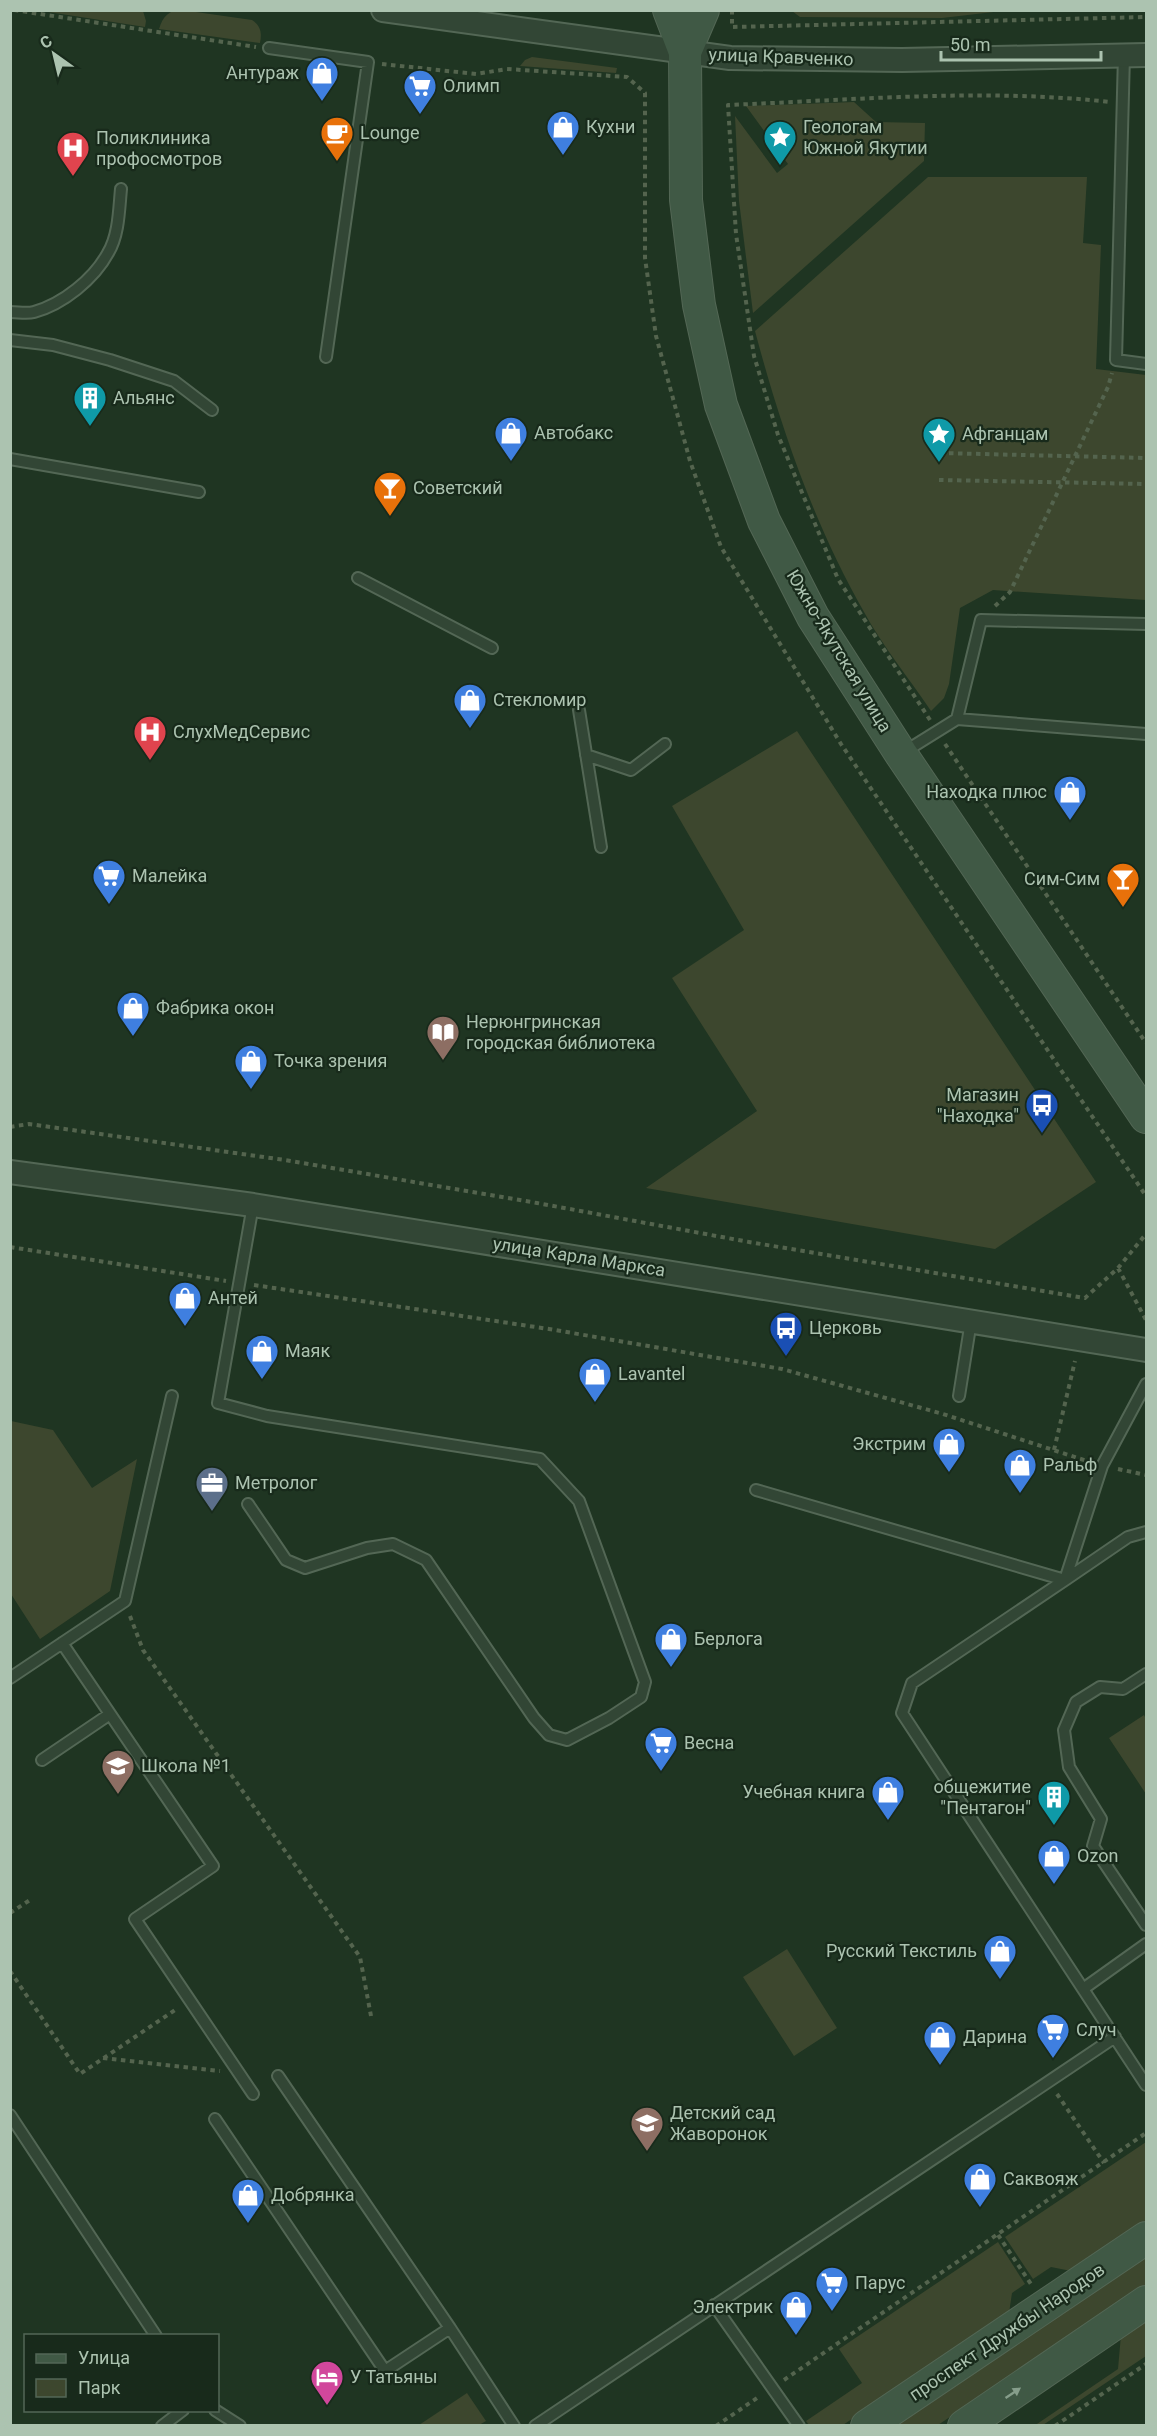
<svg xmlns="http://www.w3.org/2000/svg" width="1157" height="2436" viewBox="0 0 1157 2436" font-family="Roboto,sans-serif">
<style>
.green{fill:#3d472e}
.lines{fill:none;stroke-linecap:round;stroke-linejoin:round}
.lane-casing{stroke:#536755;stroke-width:14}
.street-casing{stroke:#536755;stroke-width:26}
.secondary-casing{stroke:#536755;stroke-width:34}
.path{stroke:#54644e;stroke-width:4;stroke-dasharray:4.5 4.5;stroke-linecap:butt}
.lane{stroke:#324635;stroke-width:10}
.street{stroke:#324635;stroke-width:22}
.secondary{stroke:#405945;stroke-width:32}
.oneway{fill:#869e8b}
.labels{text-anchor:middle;stroke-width:4.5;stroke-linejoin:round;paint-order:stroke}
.street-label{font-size:18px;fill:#acc3b0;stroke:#182a1b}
.poi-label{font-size:18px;fill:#acc3b0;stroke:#182a1b;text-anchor:start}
</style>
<rect width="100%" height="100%" fill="#1f3522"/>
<!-- green -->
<path class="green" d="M182,10l70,10c9,6 10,13 8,23l-101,-14c4,-13 10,-19 23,-19z
M42,11h101l3,10 -1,6z
M792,11h210l-60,7 -142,-1z
M532,57l85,11 -1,5 -96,-7 5,-6z
M854,102l22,20 49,1 -1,38 -171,152 -14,-112 -4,-85 42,57 11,-9 -42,-58z
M928,177h159l-4,66 18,2 -5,124 50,6v225l-153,-10 -33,18 -11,76 -5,14 -13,13c-22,-33 -48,-64 -67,-99 -50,-88 -83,-183 -109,-281z
M797,731l299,451 -101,67 -349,-61 111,-77 -85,-133 72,-48 -72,-124z
M11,1421l42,9 39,58 45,-29 -27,132 -70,48 -29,-45z
M1144,1715l2,4v75l-37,-56z
M787,1949l50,79 -43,28 -51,-79z
M1146,2142v78l-75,51 -20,-4 -18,12 -28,-42z
M998,2242l27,42 -13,9 -3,20 -166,112h-34l-3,-4 56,-38 -23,-34z
M1146,2252v33l-208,140 -48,1z
M1146,2318v38l-103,69 -9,1 84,-57 3,-34z
M467,2393l19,28 -7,4h-60z"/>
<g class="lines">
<defs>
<path id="lane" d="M269,48l99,14 -42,295
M1124,55l-8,305 30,4
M10,312c8,0 17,2 24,0 29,-8 60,-33 74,-59 11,-18 11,-44 13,-64
M10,340l43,5 57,15 64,21 38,29
M10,459l189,33
M358,578l134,70
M579,710l22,137
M957,719l24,-99 165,4
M904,752l53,-33 189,15
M586,755l45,15 34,-26
M959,1396l12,-75
M756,1490l309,90 63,-43 18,-5
M248,1504l38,56 19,8 62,-20 26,-4 33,16 108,158 15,17 18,5 42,-22 32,-21 4,-15 -66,-181 -39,-42 -273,-43 -49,-13 35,-198
M62,1643l151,223 -78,53 118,175
M1146,1674l-23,15 -23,-2 -24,15 -12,28 5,37 32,52 -8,27 53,79
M10,1678l115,-77 47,-205
M42,1760l68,-46
M1146,1944l-63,45 63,96
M1083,1989l-181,-276 10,-30 153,-103 37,-114 44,-82
M10,2115l146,221
M215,2119l170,252 65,-43 -172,-252
M714,2305l85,121
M450,2328l64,98
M215,2410l25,16
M162,2426l21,-16
M535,2426l580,-389"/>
<path id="street" d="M383,10l347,48 172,2 244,-5
M10,1172l243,33 893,145"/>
<path id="secondary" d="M669,10l16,42
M703,10l-18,42 1,148 13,105 22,100 43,116 49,96 88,137 245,363
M867,2426l279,-188
M964,2426l182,-124"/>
</defs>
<!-- lane casing -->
<use href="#lane" class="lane-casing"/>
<!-- street casing -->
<use href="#street" class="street-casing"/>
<!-- secondary casing -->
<use href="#secondary" class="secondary-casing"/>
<!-- path -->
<path class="path" d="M14,10l242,37
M732,10v17l414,-10
M382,64l94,10 31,-5 120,8 18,16v165l11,78 34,125 31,86 120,197 305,452
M940,453l206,5
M939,480l207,4
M995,606l15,-14 98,-205 4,-14
M930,720l-92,-141 -60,-144 -24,-79 -18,-122 -8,-129c126,-5 256,-17 382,-3
M945,744l201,299
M10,1127l19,-3 256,36 252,43 212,39 336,56 33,-30 28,-34
M10,1247l216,34
M1118,1268l28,52
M254,1285l295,44 233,40 161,45 144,47
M1054,1450l21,-89
M1118,1469l28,6
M130,1616l13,34 217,307 11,59
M10,1913l20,-13
M10,1971l70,103 98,-66
M103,2058l117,13
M1057,2094l47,69
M998,2235l33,49
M784,2380l362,-247
M716,2426l44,-30
M1055,2426l91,-62"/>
<!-- lane -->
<use href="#lane" class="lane"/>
<!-- street -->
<use href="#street" class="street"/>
<!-- secondary -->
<use href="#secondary" class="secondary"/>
</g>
<!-- one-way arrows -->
<defs><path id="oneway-solid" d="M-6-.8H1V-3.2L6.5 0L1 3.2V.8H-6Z" transform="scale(1.5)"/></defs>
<use class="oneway" href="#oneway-solid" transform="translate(1013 2393) rotate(-34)"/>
<!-- icons -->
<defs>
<symbol id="shop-pin" viewBox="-11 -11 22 30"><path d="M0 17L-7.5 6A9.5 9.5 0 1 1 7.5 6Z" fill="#3f7fe0" stroke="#182a1b"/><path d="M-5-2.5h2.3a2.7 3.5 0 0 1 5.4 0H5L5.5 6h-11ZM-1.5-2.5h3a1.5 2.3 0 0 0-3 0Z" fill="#fff"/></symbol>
<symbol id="supermarket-pin" viewBox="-11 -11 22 30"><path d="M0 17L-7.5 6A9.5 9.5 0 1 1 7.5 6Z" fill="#3f7fe0" stroke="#182a1b"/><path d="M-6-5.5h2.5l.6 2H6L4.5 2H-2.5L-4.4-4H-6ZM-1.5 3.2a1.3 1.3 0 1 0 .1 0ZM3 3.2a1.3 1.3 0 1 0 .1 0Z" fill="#fff"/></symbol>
<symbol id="cafe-pin" viewBox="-11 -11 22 30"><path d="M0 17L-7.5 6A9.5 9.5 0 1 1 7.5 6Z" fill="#e8710a" stroke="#182a1b"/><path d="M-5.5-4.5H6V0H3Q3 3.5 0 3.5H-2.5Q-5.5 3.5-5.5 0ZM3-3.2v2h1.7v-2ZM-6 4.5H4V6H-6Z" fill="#fff"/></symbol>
<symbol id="sight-pin" viewBox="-11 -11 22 30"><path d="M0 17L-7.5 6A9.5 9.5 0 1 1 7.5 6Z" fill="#0f9aa8" stroke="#182a1b"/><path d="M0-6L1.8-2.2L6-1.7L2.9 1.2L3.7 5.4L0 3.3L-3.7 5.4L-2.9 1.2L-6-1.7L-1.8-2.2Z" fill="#fff"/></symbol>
<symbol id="hospital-pin" viewBox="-11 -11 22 30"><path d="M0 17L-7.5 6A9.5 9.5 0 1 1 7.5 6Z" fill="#e0444e" stroke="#182a1b"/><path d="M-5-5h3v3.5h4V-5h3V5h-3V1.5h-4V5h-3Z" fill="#fff"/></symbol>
<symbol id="building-pin" viewBox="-11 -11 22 30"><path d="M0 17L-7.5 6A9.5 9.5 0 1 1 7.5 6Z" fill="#0f9aa8" stroke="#182a1b"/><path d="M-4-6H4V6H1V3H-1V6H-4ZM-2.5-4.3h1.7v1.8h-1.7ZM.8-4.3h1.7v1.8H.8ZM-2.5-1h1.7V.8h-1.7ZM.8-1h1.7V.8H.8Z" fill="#fff"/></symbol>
<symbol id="bar-pin" viewBox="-11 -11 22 30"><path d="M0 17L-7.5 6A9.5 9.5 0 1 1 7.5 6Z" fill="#e8710a" stroke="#182a1b"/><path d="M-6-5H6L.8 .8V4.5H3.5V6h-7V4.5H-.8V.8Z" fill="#fff"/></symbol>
<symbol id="library-pin" viewBox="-11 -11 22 30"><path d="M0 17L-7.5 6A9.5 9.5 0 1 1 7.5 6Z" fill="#8d6e63" stroke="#182a1b"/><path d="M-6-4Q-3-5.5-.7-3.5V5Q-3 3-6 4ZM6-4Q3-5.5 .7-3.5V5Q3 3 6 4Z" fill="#fff"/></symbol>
<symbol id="bus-pin" viewBox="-11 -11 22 30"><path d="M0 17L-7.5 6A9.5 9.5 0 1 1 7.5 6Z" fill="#1a4fb4" stroke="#182a1b"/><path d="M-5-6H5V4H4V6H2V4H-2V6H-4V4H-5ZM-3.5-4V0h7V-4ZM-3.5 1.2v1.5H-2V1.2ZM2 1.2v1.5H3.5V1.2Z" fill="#fff"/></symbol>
<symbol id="office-pin" viewBox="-11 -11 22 30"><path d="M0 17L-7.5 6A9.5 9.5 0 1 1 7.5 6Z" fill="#5c6f8a" stroke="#182a1b"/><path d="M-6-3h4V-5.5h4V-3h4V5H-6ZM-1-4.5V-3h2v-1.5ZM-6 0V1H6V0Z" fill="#fff"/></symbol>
<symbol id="school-pin" viewBox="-11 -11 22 30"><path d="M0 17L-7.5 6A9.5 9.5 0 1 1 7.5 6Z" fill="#8d6e63" stroke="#182a1b"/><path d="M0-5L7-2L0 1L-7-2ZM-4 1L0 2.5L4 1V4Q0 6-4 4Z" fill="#fff"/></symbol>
<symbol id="hotel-pin" viewBox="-11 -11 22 30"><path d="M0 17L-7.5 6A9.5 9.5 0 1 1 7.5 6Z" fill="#d1479c" stroke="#182a1b"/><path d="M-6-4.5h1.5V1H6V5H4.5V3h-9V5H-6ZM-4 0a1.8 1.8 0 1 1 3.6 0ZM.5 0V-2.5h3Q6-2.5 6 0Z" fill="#fff"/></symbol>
</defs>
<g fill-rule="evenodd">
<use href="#shop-pin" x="303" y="54" width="38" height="52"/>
<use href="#supermarket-pin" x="401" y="67" width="38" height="52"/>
<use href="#shop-pin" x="544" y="108" width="38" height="52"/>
<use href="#cafe-pin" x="318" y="114" width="38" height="52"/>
<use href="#sight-pin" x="761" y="118" width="38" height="52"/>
<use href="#hospital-pin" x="54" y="129" width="38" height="52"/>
<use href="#building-pin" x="71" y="379" width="38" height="52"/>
<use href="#shop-pin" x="492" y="414" width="38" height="52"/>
<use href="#sight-pin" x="920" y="415" width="38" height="52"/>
<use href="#bar-pin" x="371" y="469" width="38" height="52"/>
<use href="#shop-pin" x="451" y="681" width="38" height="52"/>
<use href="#hospital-pin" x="131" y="713" width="38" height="52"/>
<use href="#shop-pin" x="1051" y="773" width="38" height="52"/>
<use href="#supermarket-pin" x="90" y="857" width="38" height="52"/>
<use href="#bar-pin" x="1104" y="860" width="38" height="52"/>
<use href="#shop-pin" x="114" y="989" width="38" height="52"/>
<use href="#library-pin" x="424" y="1013" width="38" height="52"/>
<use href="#shop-pin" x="232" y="1042" width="38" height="52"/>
<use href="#bus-pin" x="1023" y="1086" width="38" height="52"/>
<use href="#shop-pin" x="166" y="1279" width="38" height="52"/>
<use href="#bus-pin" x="767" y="1309" width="38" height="52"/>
<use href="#shop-pin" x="243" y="1332" width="38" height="52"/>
<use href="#shop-pin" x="576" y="1355" width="38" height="52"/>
<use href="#shop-pin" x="930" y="1425" width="38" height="52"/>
<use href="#shop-pin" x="1001" y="1446" width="38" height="52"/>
<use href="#office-pin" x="193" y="1464" width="38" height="52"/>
<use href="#shop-pin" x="652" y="1620" width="38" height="52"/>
<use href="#supermarket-pin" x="642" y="1724" width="38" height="52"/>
<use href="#school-pin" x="99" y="1747" width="38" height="52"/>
<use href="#shop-pin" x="869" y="1773" width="38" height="52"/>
<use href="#building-pin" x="1035" y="1778" width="38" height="52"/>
<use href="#shop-pin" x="1035" y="1837" width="38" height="52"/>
<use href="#shop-pin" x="981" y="1932" width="38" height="52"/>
<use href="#supermarket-pin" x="1034" y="2011" width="38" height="52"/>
<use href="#shop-pin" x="921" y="2018" width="38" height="52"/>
<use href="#school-pin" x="628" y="2104" width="38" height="52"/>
<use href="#shop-pin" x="961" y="2160" width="38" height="52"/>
<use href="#shop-pin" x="229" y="2176" width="38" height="52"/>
<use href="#supermarket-pin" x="813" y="2264" width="38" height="52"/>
<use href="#shop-pin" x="777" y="2288" width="38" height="52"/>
<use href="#hotel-pin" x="308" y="2358" width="38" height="52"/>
</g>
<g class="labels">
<!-- street labels -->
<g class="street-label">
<text transform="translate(781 57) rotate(2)" y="6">улица Кравченко</text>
<text transform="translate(839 651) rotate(59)" y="6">Южно-Якутская улица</text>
<text transform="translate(579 1257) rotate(9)" y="6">улица Карла Маркса</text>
<text transform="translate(1007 2332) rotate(-34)" y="6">проспект Дружбы Народов</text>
</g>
<!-- poi labels -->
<g class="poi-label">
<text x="299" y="79" text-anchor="end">Антураж</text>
<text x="443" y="92">Олимп</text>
<text x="586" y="133">Кухни</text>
<text x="803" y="133">Геологам<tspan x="803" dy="21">Южной Якутии</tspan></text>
<text x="360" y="139">Lounge</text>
<text x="96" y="144">Поликлиника<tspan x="96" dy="21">профосмотров</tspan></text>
<text x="113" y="404">Альянс</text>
<text x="534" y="439">Автобакс</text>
<text x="962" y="440">Афганцам</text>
<text x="413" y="494">Советский</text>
<text x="493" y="706">Стекломир</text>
<text x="173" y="738">СлухМедСервис</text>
<text x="1047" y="798" text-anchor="end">Находка плюс</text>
<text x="132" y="882">Малейка</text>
<text x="1100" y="885" text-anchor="end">Сим-Сим</text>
<text x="156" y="1014">Фабрика окон</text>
<text x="466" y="1028">Нерюнгринская<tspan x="466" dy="21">городская библиотека</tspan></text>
<text x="274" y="1067">Точка зрения</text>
<text x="1019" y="1101" text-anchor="end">Магазин<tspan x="1019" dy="21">"Находка"</tspan></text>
<text x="208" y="1304">Антей</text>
<text x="809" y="1334">Церковь</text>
<text x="285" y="1357">Маяк</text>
<text x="618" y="1380">Lavantel</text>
<text x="926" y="1450" text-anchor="end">Экстрим</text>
<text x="1043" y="1471">Ральф</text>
<text x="235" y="1489">Метролог</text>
<text x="694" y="1645">Берлога</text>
<text x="684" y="1749">Весна</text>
<text x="141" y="1772">Школа №1</text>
<text x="1031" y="1793" text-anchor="end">общежитие<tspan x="1031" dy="21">"Пентагон"</tspan></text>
<text x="865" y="1798" text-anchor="end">Учебная книга</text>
<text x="1077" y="1862">Ozon</text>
<text x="977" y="1957" text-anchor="end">Русский Текстиль</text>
<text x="1076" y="2036">Случ</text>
<text x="963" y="2043">Дарина</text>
<text x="670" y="2119">Детский сад<tspan x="670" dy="21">Жаворонок</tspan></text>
<text x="1003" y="2185">Саквояж</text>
<text x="271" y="2201">Добрянка</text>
<text x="855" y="2289">Парус</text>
<text x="773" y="2313" text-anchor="end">Электрик</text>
<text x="350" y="2383">У Татьяны</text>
</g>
</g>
<!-- border -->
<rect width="1157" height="2436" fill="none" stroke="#acc3b0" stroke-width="24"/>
<!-- legend -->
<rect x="24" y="2334" width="195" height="78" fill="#182a1b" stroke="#536757" stroke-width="1.5"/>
<rect x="36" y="2354" width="30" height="9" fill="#405945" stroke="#536757" stroke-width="1.5"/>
<text x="78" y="2364" font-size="18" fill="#acc3b0">Улица</text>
<rect x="36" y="2379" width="30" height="18" fill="#3d472e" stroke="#536757" stroke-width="1.5"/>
<text x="78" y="2394" font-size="18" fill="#acc3b0">Парк</text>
<!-- north arrow -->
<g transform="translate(54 54) rotate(326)" stroke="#182a1b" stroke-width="4.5" paint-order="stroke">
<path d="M0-4.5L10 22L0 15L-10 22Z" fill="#acc3b0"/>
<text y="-9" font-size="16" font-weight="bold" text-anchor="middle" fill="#acc3b0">С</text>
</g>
<!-- scale -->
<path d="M941 51v9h160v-9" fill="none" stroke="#acc3b0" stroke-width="3"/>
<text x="950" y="51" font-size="18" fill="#acc3b0" stroke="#182a1b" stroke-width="4.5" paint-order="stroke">50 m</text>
</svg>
